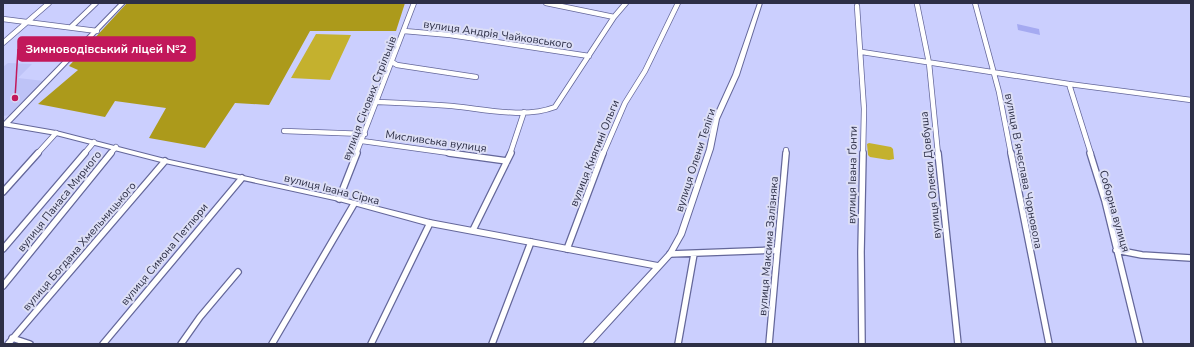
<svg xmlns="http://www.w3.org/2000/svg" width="1194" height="347" viewBox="0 0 1194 347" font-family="'Nunito Sans',sans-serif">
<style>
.built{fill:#bec3f7}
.green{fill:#c4b12e}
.forest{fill:#ac9a1b}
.water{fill:#a5aaf1}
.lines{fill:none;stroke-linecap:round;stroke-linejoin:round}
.minor-far1-casing{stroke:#64679a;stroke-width:6}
.minor-casing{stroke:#64679a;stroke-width:8}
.tertiary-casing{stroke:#64679a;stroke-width:2}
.minor-far1{stroke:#fff;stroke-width:4.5}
.minor{stroke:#fff;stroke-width:5.5}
.tertiary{fill:#fff;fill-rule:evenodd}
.labels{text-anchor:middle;stroke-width:4;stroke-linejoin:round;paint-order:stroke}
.street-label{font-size:11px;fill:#2d2f46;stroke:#dcdef6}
.leader{fill:none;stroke:#c2185b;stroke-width:1.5}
.callout-dot{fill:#c2185b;stroke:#dcdef6;stroke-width:1.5}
.callout{fill:#c2185b;stroke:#c2185b;stroke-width:1.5}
.callout-label{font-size:12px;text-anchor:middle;font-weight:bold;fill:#fff}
</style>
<rect width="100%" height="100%" fill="#cbcffe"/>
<!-- built -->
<path class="built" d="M8,63l24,1 -14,14 26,3 -33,34 -8,1v-49z"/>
<!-- green -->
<path class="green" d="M316,34l35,1 -21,45 -39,-2z
M869,143l22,4 2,2 1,10 -5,1 -19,-3 -2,-2 -1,-11z"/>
<!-- forest -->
<path class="forest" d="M127,3h278l-9,28h-86l-41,74 -34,-2 -30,45 -56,-10 17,-30 -51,-7 -10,16 -67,-13 40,-34 -9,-4z"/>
<!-- water -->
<path class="water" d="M1017,24l22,5 1,6 -22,-5z"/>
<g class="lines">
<defs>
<path id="minor-far1" d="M546,3l68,14
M975,3l24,89 12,62
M917,4l12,59 9,91
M857,6l7,103 -1,45
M3,19l94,12
M71,27l25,-24
M404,31l46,4 139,21
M3,43l46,-40
M862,52l207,32 122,16
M392,62l5,3 79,12
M1069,84l22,70
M378,102c25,1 49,2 74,4 32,3 72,13 103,1l59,-90 12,-14
M284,131l81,3
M362,141l94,13
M37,154l19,-21
M84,154l10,-12
M110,154l6,-7
M356,154l58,-151
M510,154l14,-42
M603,154l22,-51 20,-32 33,-68
M786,154v-4"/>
<path id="minor" d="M449,153l58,8
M938,153l20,191
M1011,153l38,191
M1090,153l15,48 35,143
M3,192l35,-39
M339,199l18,-46
M473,230l38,-77
M3,249l82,-96
M567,249l36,-96
M1116,250l26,5 49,3
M670,254l106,-4
M3,286l108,-133
M12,338l18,6
M8,344l157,-183
M103,344l139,-166
M181,344l19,-27 38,-45
M272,344l82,-140
M371,344l59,-121
M492,344l39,-102
M678,344l16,-90
M769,344l17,-191
M862,344l-1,-92 2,-99"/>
<path id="tertiary" d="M120,3h5l-115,120 46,8 109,28 174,38 91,23 228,43 10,-11 10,-18 29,-85 6,-30 20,-44 25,-72h4l-23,72 -20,44 -6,30 -29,86 -12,21 -80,88h-9l1,-2 69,-74 -223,-42 -91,-25 -174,-38 -109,-28 -53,-9v-4h1z"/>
</defs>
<!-- minor-far1 casing -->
<use href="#minor-far1" class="minor-far1-casing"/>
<!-- minor casing -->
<use href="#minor" class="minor-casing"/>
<!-- tertiary casing -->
<use href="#tertiary" class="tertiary-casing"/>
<!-- minor-far1 -->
<use href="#minor-far1" class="minor-far1"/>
<!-- minor -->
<use href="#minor" class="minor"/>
<!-- tertiary -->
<use href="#tertiary" class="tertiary"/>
</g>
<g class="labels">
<!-- street labels -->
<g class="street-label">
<text transform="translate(498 34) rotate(8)" y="4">вулиця Андрія Чайковського</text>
<text transform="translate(369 98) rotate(-69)" y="4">вулиця Січових Стрільців</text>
<text transform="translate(436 141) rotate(8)" y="4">Мисливська вулиця</text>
<text transform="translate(594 153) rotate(-68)" y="4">вулиця Княгині Ольги</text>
<text transform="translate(695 160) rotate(-72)" y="4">вулиця Олени Теліги</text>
<text transform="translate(1024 171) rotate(79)" y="4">вулиця Вʼячеслава Чорновола</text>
<text transform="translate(852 175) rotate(-89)" y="4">вулиця Івана Ґонти</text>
<text transform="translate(930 175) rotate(-96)" y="4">вулиця Олекси Довбуша</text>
<text transform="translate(332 189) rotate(14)" y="4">вулиця Івана Сірка</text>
<text transform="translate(59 201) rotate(-51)" y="4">вулиця Панаса Мирного</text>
<text transform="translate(1115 211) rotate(74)" y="4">Соборна вулиця</text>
<text transform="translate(79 246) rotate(-49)" y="4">вулиця Богдана Хмельницького</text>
<text transform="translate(768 246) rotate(-85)" y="4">вулиця Максима Залізняка</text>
<text transform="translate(164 254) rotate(-50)" y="4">вулиця Симона Петлюри</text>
</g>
</g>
<!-- callouts -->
<path class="leader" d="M15 98L18 49"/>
<circle class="callout-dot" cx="15" cy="98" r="4"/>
<rect class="callout" x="18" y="37" width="177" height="24" rx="4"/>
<g class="callout-label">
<text x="106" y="53">Зимноводівський ліцей №2</text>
</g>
<!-- border -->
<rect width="1194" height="347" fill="none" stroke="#2d2f46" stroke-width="8"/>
</svg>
